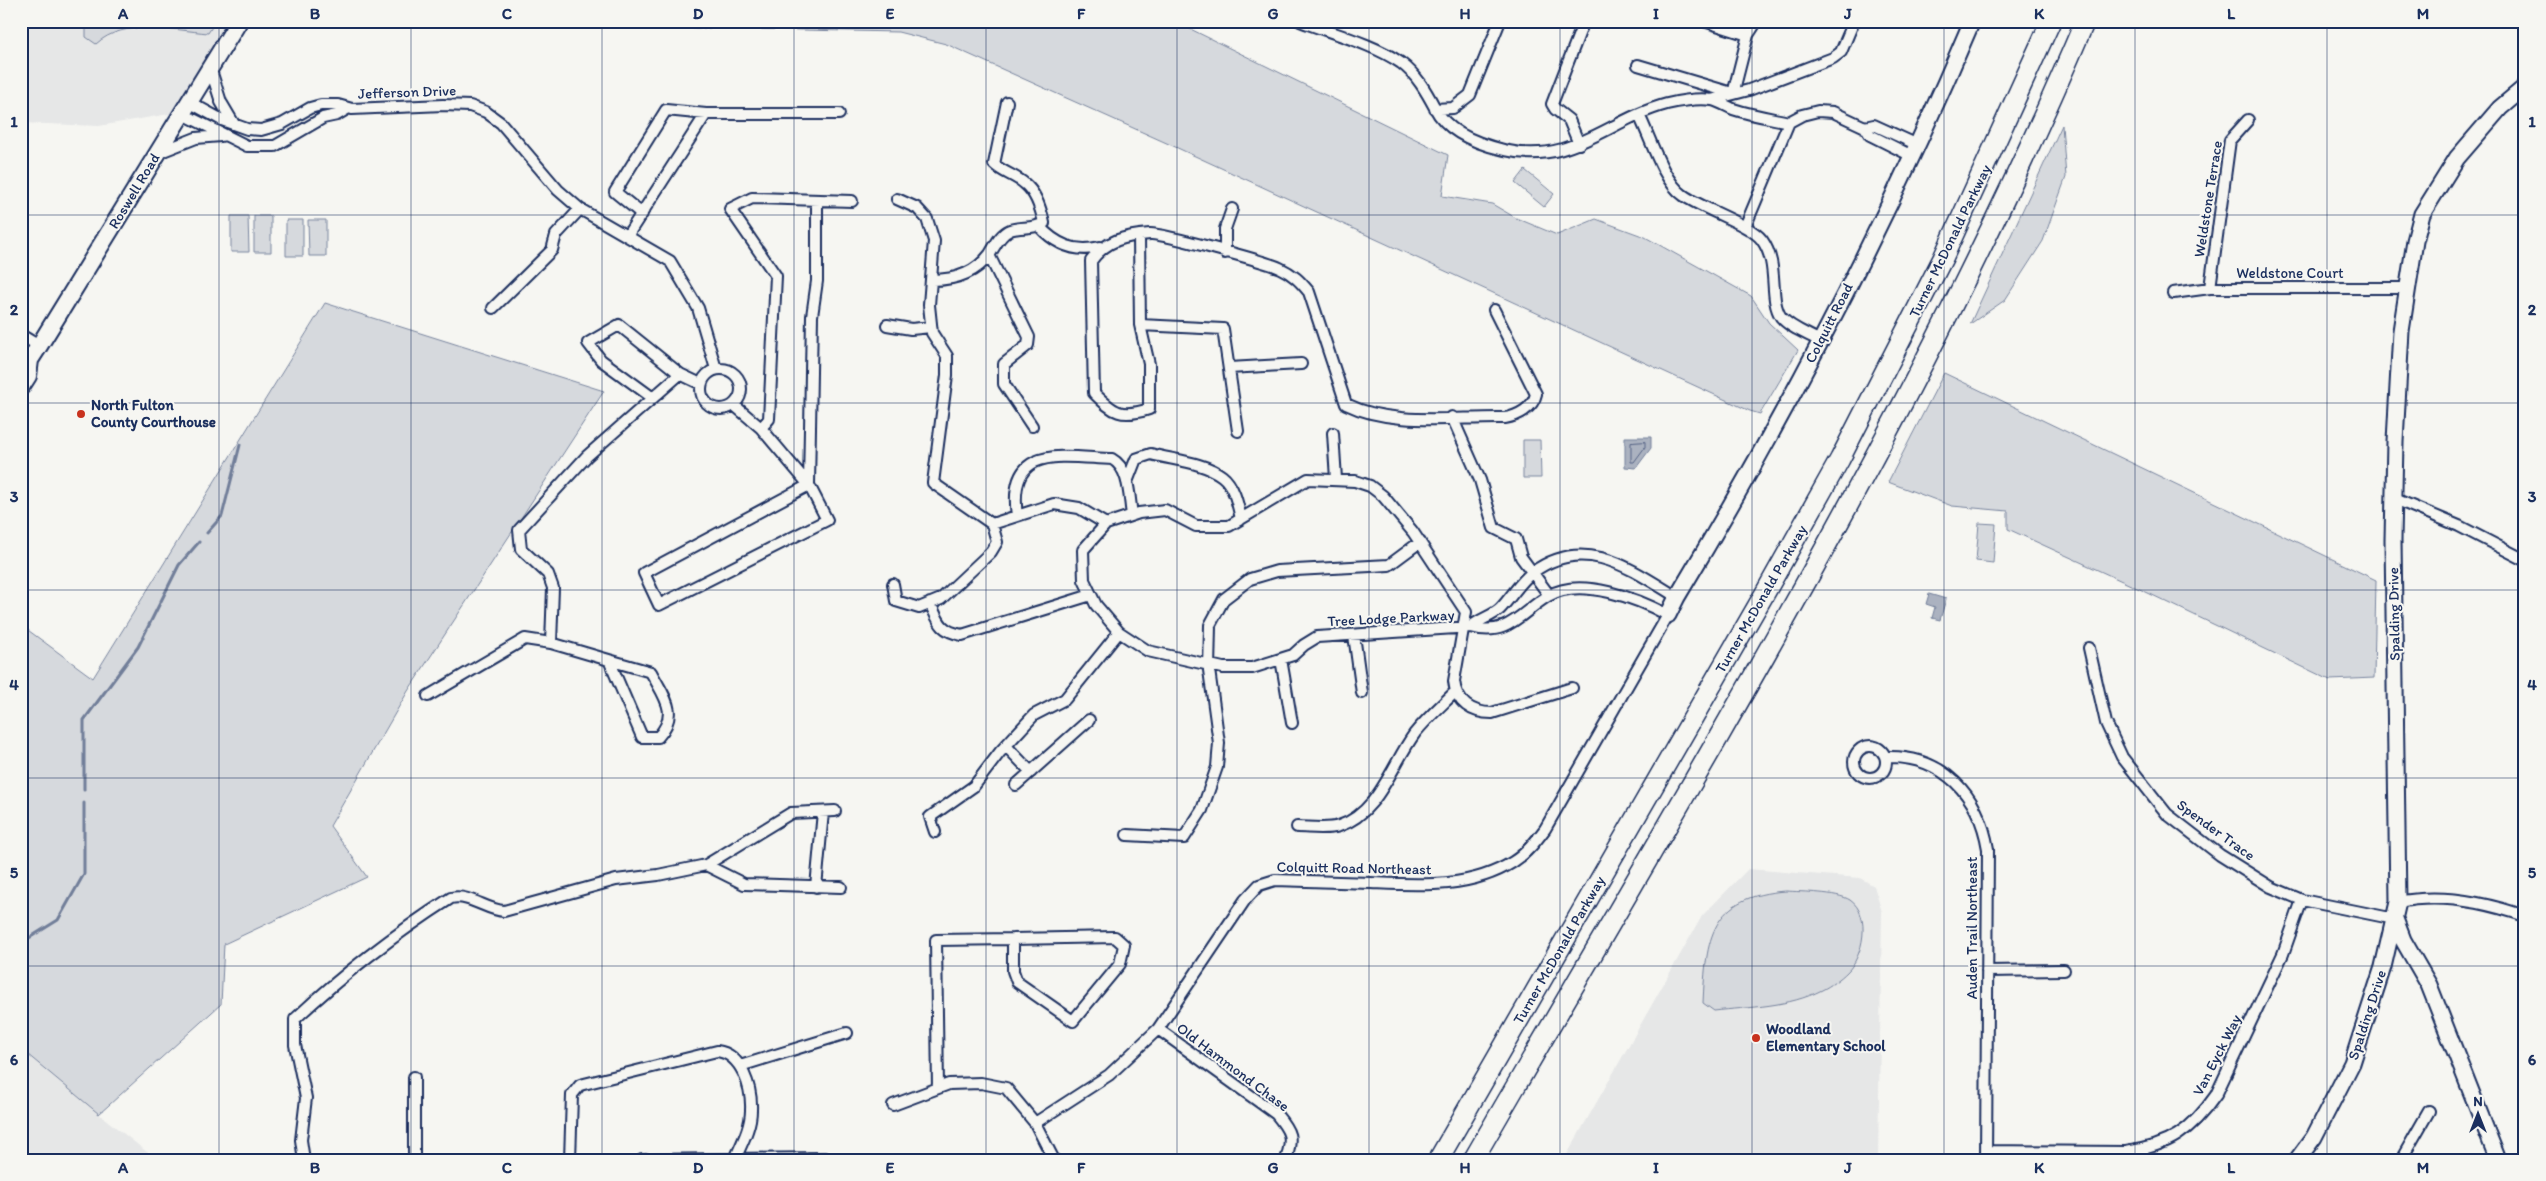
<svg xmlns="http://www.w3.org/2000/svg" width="2546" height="1181" viewBox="0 0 2546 1181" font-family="Itim,sans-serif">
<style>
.built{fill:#e6e7e7}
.green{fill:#d6d9dd;stroke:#78849e}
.water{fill:#abb2c0;stroke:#717e99}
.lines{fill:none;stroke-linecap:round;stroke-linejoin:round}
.shore{stroke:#556385;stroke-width:1}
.stream{stroke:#717e99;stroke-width:3}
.street-casing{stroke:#1b2f5e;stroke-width:14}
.secondary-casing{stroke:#1b2f5e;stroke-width:19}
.primary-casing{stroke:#1b2f5e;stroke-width:20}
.highway-casing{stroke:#1b2f5e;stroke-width:22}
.street{stroke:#f6f6f2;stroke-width:10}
.secondary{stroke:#f6f6f2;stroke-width:15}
.primary{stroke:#f6f6f2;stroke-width:16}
.highway{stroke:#f6f6f2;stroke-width:19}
.grid{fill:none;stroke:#1b2f5e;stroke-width:1;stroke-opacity:0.55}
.poi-dot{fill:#c8321e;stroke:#f6f6f2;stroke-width:2}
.labels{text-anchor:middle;stroke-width:4;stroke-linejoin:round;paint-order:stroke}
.street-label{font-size:15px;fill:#1b2f5e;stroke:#f6f6f2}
.poi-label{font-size:15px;font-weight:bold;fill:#1b2f5e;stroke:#f6f6f2;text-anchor:start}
.neatline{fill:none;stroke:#1b2f5e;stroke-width:2}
.grid-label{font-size:16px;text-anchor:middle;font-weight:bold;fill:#1b2f5e}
</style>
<rect width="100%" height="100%" fill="#f6f6f2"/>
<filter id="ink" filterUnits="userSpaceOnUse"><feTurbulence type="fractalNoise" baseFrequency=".02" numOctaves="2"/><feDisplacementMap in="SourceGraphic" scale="10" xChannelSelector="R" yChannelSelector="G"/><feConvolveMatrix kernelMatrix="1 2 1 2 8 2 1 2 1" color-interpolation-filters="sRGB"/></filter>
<g filter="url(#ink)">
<!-- built -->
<path class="built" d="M21,21h222l-62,91 -82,14 -78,-3z
M1748,869l112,9 14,8 8,26 -4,248h-314l138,-244z
M21,1049l78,65 58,46h-136z"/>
<!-- green -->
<path class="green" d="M86,21h130l-8,12c-35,-3 -84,-15 -112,11l-10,-7z
M511,21h663l274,134 -6,41 50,8 24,14 41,17 39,-16 49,18 106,59 18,27 29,27 -38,64 -10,-3 -579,-266 -225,-101 -48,-12 -387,-8z
M2062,125l4,52 -23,64 -38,59 -35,24z
M1525,170l29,24 -10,13 -29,-24z
M231,216h17l1,36h-18z
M254,216h17v36h-17z
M286,220h17v36h-17z
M308,220h18v36h-17z
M325,303l279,88 -196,300 -78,135 37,51 -143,67 -3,60 -122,110 -78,-65v-424l72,53z
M1944,373l432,207 -2,98 -44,2 -184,-88 -138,-63v-18l-56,-5 -64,-24z
M1523,440h17l1,38h-18z
M1979,523l17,1 -3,39 -17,-2z
M1786,891c16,1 51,1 64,9 22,15 13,57 -3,72 -7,7 -17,14 -25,18 -33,17 -72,17 -108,21l-11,-8c3,-65 7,-107 83,-112z"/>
<!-- water -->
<path class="water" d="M1625,437h26v11l-15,20 -11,-1z
M1929,594l17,5 -6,21 -8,-2 3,-11 -9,-3z"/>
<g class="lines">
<!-- shore -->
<path class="shore" d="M1645,442v5l-11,15h-3v-19z"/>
<!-- stream -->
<path class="stream" d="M207,533l15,-17 18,-71
M84,790v-70l54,-73 41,-82 20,-23
M21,943l37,-23 26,-46v-71"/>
<defs>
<path id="street" d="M1300,21c31,12 74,23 101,42 16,12 25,28 34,45 12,24 43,36 69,42 68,16 103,-30 163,-46 13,-3 33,-6 45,-4 8,2 14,6 21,9 18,6 37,9 56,13
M1704,21l44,14
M1638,65l94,28
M210,67l11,35 13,22
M1733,94l15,-59 9,-14
M1711,100l38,-10 84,-32 8,-6 13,-31
M189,102l33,18 25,9 14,1 21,-6 28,-16 11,-3h17l14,4 91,-4 27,1 16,6 15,11 57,67 22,19 90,52 28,47 18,61
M1435,109l18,-1 17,-13 30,-74
M181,113l66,33h28l48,-28 14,-3 10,-6
M1639,115c11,22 24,66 44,80 19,14 67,29 79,45 18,25 6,58 19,77 9,11 27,17 39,24
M1865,127l5,8 42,21
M1579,144l-10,-24 -14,-11 -3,-5 32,-83
M158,153l38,-15 25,-2
M897,199l20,9 10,11 7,22 -5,64 3,28 15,23v19l-14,108 59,41 62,-20 25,4 27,16 33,-11 26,-3 31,16h33l79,-47 47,2 15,5 13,10 30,36 53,80 -12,69c2,22 18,32 38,32l80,-25
M642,214l-27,-22 51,-82 40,4h133
M1039,226c17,19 36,27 61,21
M1745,227l44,-105 13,-7 16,-4 15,1 32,15 9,-2 44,20
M627,236l79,-122
M1139,236l1,89
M1225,253v-24l7,-20
M989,255l40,82 -1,8 -24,19v20l28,42
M932,280c22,0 44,-7 58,-26 5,-8 10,-20 20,-24 12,-4 22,0 34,-7 -3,-14 -8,-30 -19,-39 -10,-9 -22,-11 -31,-20l13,-62
M2210,288l20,-148 18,-20
M2173,293l37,-5h198
M493,308l59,-58 4,-15 24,-26
M887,325l24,4 20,-2
M21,335l18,11
M1229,368l72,-4
M701 389a20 20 0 1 1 40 0a20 20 0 1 1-40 0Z
M653,398l-52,-38 -13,-17 31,-18 61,49
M734,405l27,23 48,57
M1452,417l28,63 14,48 22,11 5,18 28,38
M761,428l8,-9 7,-143 -46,-67 22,-11 100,3
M1238,431l-15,-102 -83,-4 9,39v45c-28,9 -35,4 -55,-16l-3,-132c15,-21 34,-25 59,-27 11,-1 117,28 130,34 13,6 20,13 29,24l37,112c47,23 107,13 159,14 13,-2 28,-10 31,-24l-42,-84
M1333,433l3,46
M1127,482l9,-23 15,-5c21,6 53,8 71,22 12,9 16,29 19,43
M809,485l18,35 -168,85 -15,-32z
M809,485l3,-169 5,-35v-81
M2395,499l64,27 66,34
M1017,516c-10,-73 44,-59 95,-57 18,10 17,38 20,56
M893,584l3,17 23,7 22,-9 50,-47 6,-10 -5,-18
M930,603c9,19 10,28 32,32l129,-40
M1471,627c8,-8 20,-10 29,-18 11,-11 20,-28 33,-37 52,-38 98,-3 144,25
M1354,635l8,58
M551,643l2,-55 -5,-14 -27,-25 -2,-19 68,-74 93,-82 21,10
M2089,648l17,75 16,34 45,57 53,41 51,32 31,13 93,19
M1281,659l11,64
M609,660l42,12c13,25 29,41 7,65h-16z
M428,696l97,-57 26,4 58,17
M1854 762a16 16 0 1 1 32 0a16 16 0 1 1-32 0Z
M1006,746l25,26
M1886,757c57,-2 93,38 102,92l-2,311
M1016,785l73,-65
M1297,827c12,0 30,3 42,-1 40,-13 53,-62 76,-93 12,-15 27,-28 40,-41
M935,832l-5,-15 44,-31 26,-34 34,-37 31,-16 54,-67
M1127,835l57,3 18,-28 15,-43 2,-24 -10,-73 1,-45 14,-26 26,-20 27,-8 112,-6 31,-23
M706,865l38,19 97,3
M816,887l7,-75
M2398,902c42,-9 87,0 127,14
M1115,937l9,8 -4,19 -47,57 -56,-39 -4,-11v-32z
M1987,971l77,-1
M1158,1029l118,85c15,18 17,23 10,46
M740,1066l107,-33
M938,1088l-2,-148 77,-1
M893,1105l56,-21 32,-1 25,5 29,35 19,37
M1035,1123l74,-48 49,-46 87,-129 14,-15 16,-5c32,1 64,2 96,3 48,2 99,6 142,-21 13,-8 23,-21 32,-33l123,-214c-30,-16 -88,-39 -120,-19 -27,16 -40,42 -77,31l-154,10 -13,8 -11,10 -41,13h-29l-75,-17 -29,-19 -23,-27 -12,-25 -1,-30 23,-26
M1986,1151l140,1c43,-6 65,-21 90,-57l67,-141 19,-54
M304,1160l-3,-20 5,-42 -11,-53v-26c49,-46 100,-85 156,-121 19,-4 35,12 53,13l112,-31 42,-5 48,-10 85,-52 44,-2
M414,1160v-83
M570,1160l2,-65 8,-10 137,-34c25,3 35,37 34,59 0,17 -9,33 -16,49
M642,1160l183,-2
M2401,1160l28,-49"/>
<path id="secondary" d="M1668,615l9,-18c111,-185 211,-377 295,-576
M2395,919l8,21 26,45 69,175
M2297,1160l17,-23 38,-74 31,-96 15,-65 -5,-362 2,-99 6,-110 14,-90 7,-27 35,-56 43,-50 25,-21"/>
<path id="primary" d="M21,366l9,-6 9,-14 200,-325
M21,387l7,-11 2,-16"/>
<path id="highway" d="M1438,1160l327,-567 75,-134 103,-201 108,-237
M1473,1160c215,-373 443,-741 612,-1139"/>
</defs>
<!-- street casing -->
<use href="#street" class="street-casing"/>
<!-- secondary casing -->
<use href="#secondary" class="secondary-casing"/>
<!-- primary casing -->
<use href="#primary" class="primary-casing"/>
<!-- highway casing -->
<use href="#highway" class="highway-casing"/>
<!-- street -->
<use href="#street" class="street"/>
<!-- secondary -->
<use href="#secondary" class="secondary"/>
<!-- primary -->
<use href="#primary" class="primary"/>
<!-- highway -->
<use href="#highway" class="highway"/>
</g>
</g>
<!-- grid -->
<path class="grid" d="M219,21v1139M411,21v1139M602,21v1139M794,21v1139M986,21v1139M1177,21v1139M1369,21v1139M1560,21v1139M1752,21v1139M1944,21v1139M2135,21v1139M2327,21v1139M21,215h2504M21,403h2504M21,590h2504M21,778h2504M21,966h2504"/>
<!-- markers -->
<g class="poi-dot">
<circle cx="81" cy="414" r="5"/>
<circle cx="1756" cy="1038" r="5"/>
</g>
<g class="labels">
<!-- street labels -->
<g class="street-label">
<text transform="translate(407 92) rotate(-2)" y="5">Jefferson Drive</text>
<text transform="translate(134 191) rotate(-59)" y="5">Roswell Road</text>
<text transform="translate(2208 199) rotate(-81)" y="5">Weldstone Terrace</text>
<text transform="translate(1950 241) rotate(-64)" y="5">Turner McDonald Parkway</text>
<text x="2290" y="278">Weldstone Court</text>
<text transform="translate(1829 323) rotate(-63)" y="5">Colquitt Road</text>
<text transform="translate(1761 599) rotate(-60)" y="5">Turner McDonald Parkway</text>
<text transform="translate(2394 614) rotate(-91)" y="5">Spalding Drive</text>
<text transform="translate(1391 618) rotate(-3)" y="5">Tree Lodge Parkway</text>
<text transform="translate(2216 830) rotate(36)" y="5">Spender Trace</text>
<text transform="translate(1354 868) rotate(1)" y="5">Colquitt Road Northeast</text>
<text transform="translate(1972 928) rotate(-90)" y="5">Auden Trail Northeast</text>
<text transform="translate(1559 950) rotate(-60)" y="5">Turner McDonald Parkway</text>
<text transform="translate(2367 1015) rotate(-72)" y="5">Spalding Drive</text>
<text transform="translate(2217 1055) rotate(-63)" y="5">Van Eyck Way</text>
<text transform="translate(1233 1067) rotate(37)" y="5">Old Hammond Chase</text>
</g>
<!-- poi labels -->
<g class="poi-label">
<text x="91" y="410">North Fulton<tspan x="91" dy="17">County Courthouse</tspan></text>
<text x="1766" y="1034">Woodland<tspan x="1766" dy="17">Elementary School</tspan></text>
</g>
</g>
<!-- margin -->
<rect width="2546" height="1181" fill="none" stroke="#f6f6f2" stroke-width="55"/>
<!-- north arrow -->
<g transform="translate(2478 1114)" stroke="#f6f6f2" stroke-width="4" paint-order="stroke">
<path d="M0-4L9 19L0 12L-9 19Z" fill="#1b2f5e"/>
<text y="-8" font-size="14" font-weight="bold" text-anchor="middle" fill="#1b2f5e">N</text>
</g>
<rect x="28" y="28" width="2490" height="1126" class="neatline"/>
<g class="grid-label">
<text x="123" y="19">A</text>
<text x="315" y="19">B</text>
<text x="507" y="19">C</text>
<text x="698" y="19">D</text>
<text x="890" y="19">E</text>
<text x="1081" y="19">F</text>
<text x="1273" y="19">G</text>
<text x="1465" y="19">H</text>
<text x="1656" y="19">I</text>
<text x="1848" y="19">J</text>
<text x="2039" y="19">K</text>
<text x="2231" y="19">L</text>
<text x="2423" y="19">M</text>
<text x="14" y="127">1</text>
<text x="2532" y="127">1</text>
<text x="14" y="315">2</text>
<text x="2532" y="315">2</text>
<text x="14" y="502">3</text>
<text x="2532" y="502">3</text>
<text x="14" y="690">4</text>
<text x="2532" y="690">4</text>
<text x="14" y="878">5</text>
<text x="2532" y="878">5</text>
<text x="14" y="1065">6</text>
<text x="2532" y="1065">6</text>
<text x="123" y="1173">A</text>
<text x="315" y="1173">B</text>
<text x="507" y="1173">C</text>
<text x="698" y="1173">D</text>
<text x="890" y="1173">E</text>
<text x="1081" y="1173">F</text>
<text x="1273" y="1173">G</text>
<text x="1465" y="1173">H</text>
<text x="1656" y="1173">I</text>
<text x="1848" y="1173">J</text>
<text x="2039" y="1173">K</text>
<text x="2231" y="1173">L</text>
<text x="2423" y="1173">M</text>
</g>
</svg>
